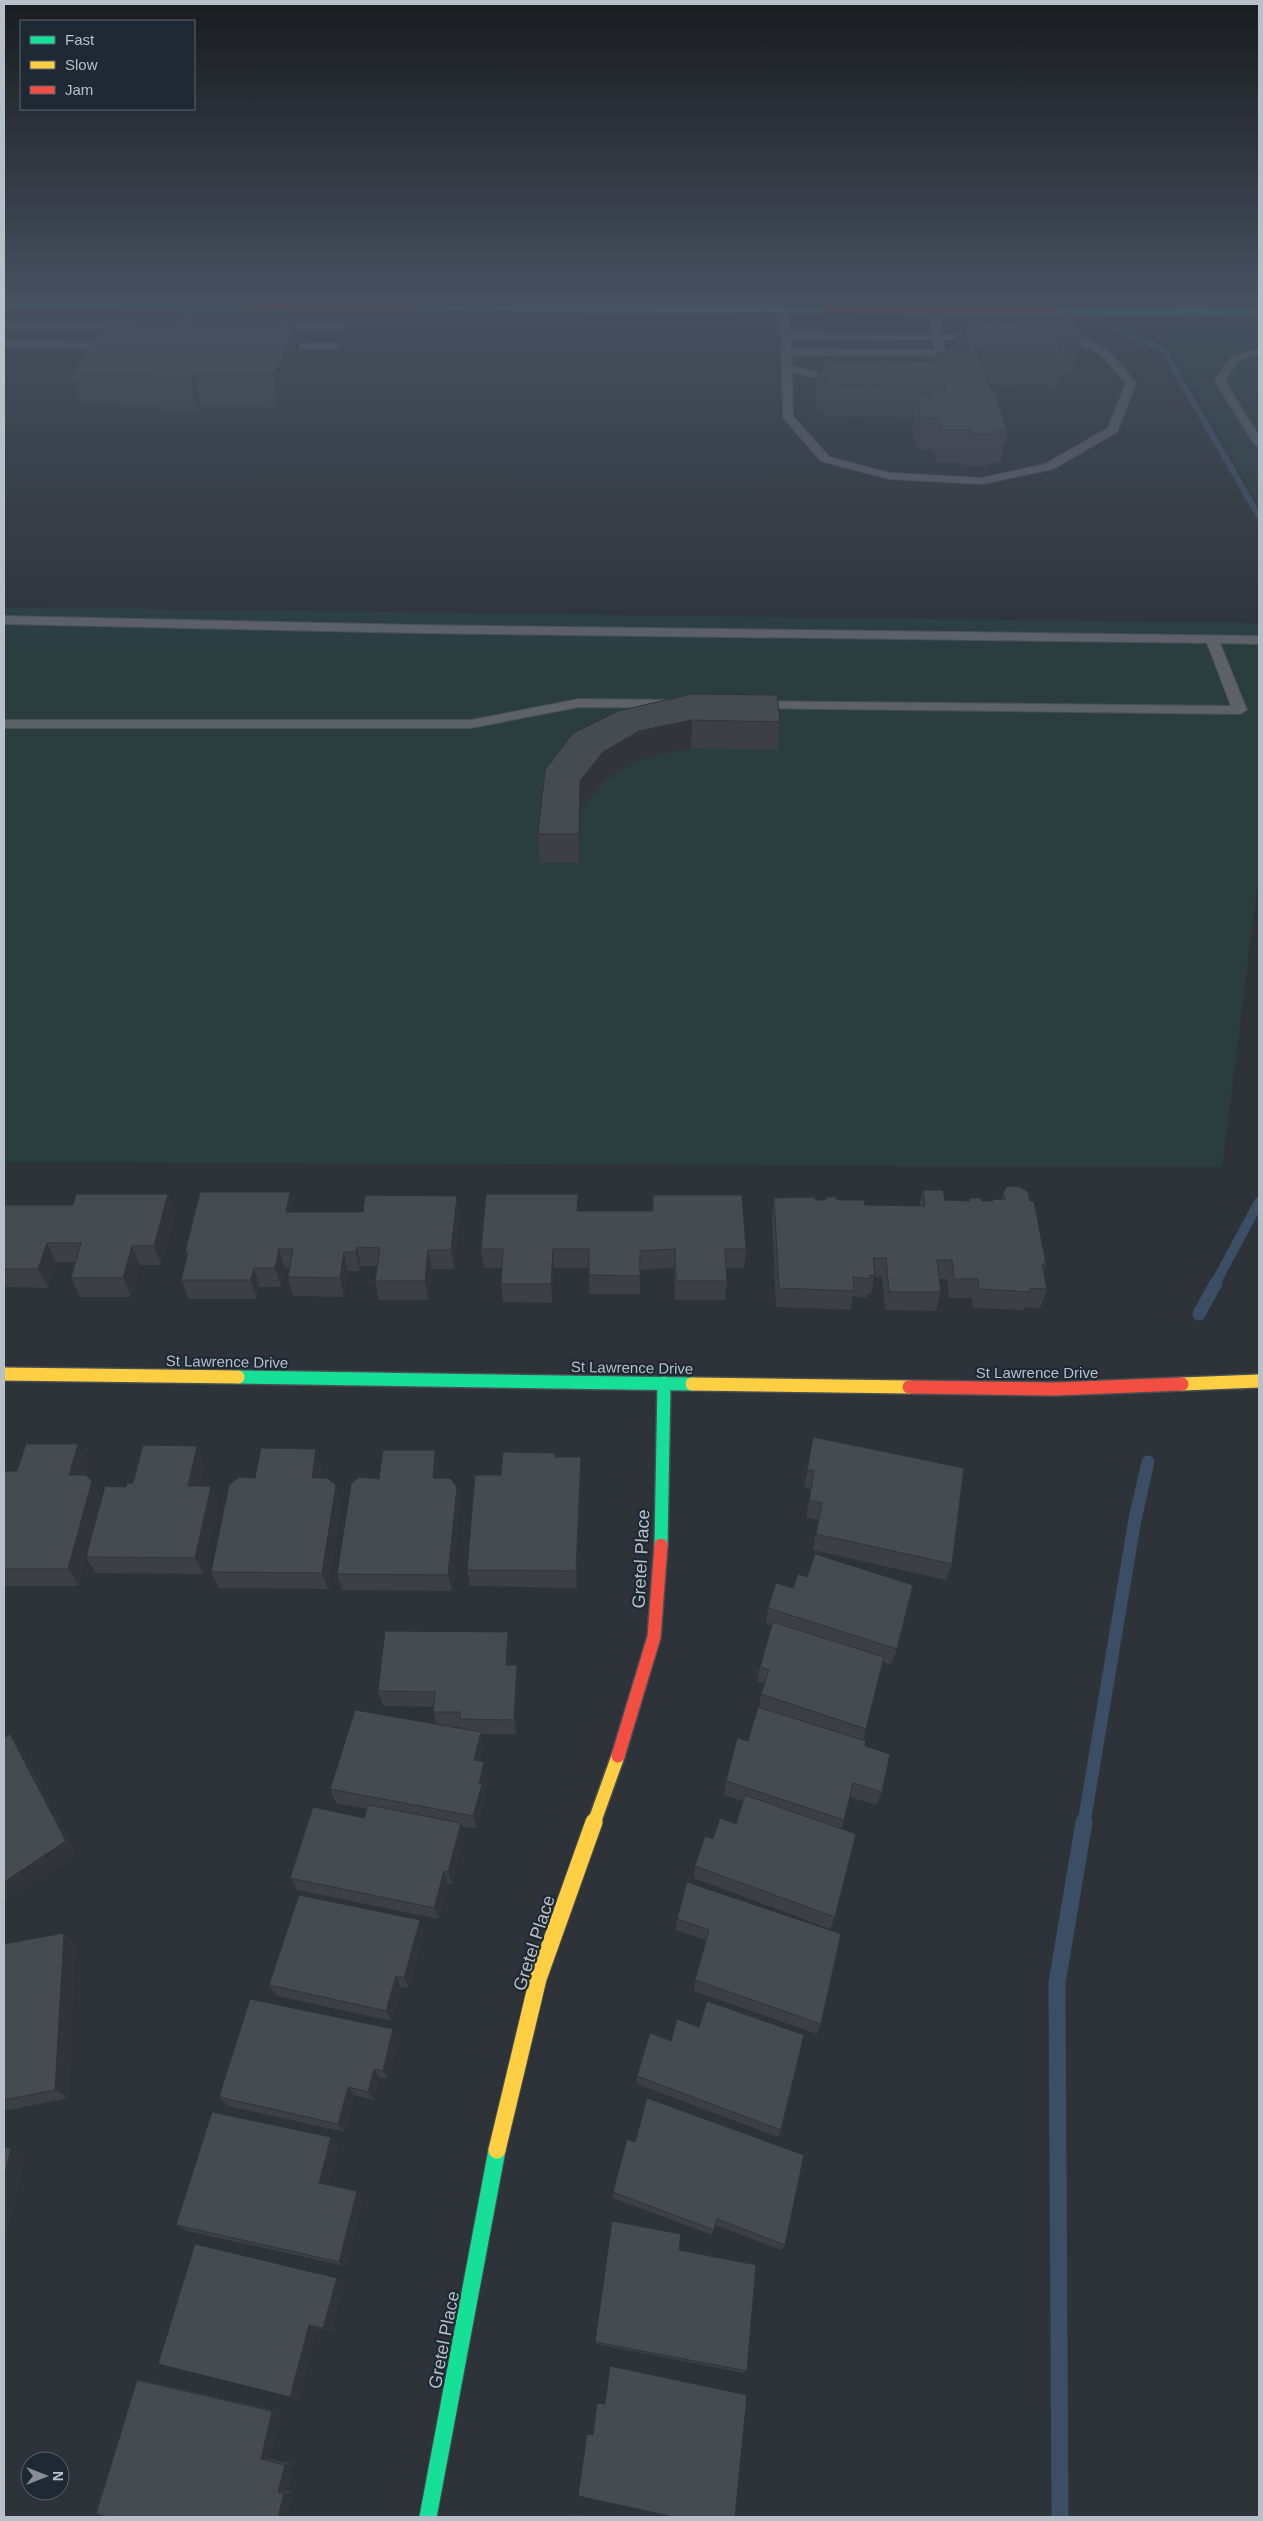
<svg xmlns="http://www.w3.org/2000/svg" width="1263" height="2521" viewBox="0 0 1263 2521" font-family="Arial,sans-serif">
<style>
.green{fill:#2a3e40}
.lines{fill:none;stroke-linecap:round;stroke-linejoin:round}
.stream-far3{stroke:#3c4e63;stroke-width:6}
.stream-far2{stroke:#3c4e63;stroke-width:10}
.stream-far1{stroke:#3c4e63;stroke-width:13}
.stream{stroke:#3c4e63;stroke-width:17}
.lane-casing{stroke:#4a4f54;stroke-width:2}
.fast-far2-casing{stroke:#4a4f54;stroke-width:8}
.fast-far1-casing{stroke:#4a4f54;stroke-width:16}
.fast-casing{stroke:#4a4f54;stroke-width:19}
.slow-far1-casing{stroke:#4a4f54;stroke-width:16}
.slow-casing{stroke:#4a4f54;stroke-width:19}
.jam-far1-casing{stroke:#4a4f54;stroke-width:8}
.jam-casing{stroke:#4a4f54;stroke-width:16}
.lane{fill:#5d6168;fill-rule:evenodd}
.fast-far2{stroke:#16e098;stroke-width:6}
.fast-far1{stroke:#16e098;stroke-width:13}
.fast{stroke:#16e098;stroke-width:17}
.slow-far1{stroke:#ffcf43;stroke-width:13}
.slow{stroke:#ffcf43;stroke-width:17}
.jam-far1{stroke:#f24e42;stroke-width:6}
.jam{stroke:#f24e42;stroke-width:13}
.wall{fill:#3c4046;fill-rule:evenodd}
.shaded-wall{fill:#313439}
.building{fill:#464b51;stroke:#313439}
.labels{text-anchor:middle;stroke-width:4.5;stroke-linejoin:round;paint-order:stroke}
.street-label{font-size:15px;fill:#b7bfc9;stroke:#1f2934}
.near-street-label{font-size:18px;fill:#b7bfc9;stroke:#1f2934}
</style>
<rect width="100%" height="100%" fill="#2d3339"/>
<!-- green -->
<path class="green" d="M1162,330h97v176z
M4,607l1255,16v250l-37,294 -1218,-5z"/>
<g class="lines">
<!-- stream-far3 -->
<path class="stream-far3" d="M1096,295l3,6
M1111,321l4,8 48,21 96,166"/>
<!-- stream-far2 -->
<path class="stream-far2" d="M1215,1284l44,-82"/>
<!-- stream-far1 -->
<path class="stream-far1" d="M1199,1314l17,-31
M1084,1823l51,-304 13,-57"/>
<!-- stream -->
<path class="stream" d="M1060,2517l-3,-534 27,-161"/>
<defs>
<path id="lane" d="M22,295h10l-9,12h-6l-2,-2z
M99,295h10l-9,13h-6l-2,-2z
M125,295h10l-8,13 -3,1 -5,-3z
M219,295h10l-7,13 -3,1 -5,-3z
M585,295h10l-3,15 -8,-2z
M760,295h10v16l-8,-2z
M191,304l8,2 -22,37h-6l-2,-2z
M782,306l5,3 3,24 142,1 -5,-24 5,-3 5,3 5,24h42l5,3 -5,3h-41l3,13 -5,3 -150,-1 1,11 56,14 -5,3 -51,-11 1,44 36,41 60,16 93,5 63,-14 63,-36 18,-45 -26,-29 -26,-13 -11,-1v-4l7,-1 -11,-24 2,-2h6l13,27 28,14 28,33 -19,49 -64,37 -71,15 -93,-5 -68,-18 -38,-44 -2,-81 -4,-27zM791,339l142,1 2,10 -144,-1z
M4,323h128l5,3 -5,3h-128z
M268,324h71l5,3 -5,3 -74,-1 -2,-2z
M4,341l113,1 5,3 -5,3 -113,-1z
M273,344l61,-1 5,3 -5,3h-65l-1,-2z
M1259,348v6l-21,8 -13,19 34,55v11l-5,-3 -39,-63 15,-23z
M4,616l415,9 840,11v8l-39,-1 27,67 -7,4 -489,-6 -5,-1 -2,-3 2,-3 485,5 -24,-63 -788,-10 -415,-9z
M579,699l98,1 7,4 -7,4 -98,-1 -108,21h-467v-8h467z"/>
<path id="fast-far2" d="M4,305l239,1
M412,307l413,3
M1055,311l204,1"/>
<path id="fast-far1" d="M238,1377l454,7
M661,1545l3,-162"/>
<path id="fast" d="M428,2517l69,-367"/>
<path id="slow-far1" d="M4,1374l234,3
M692,1384l217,3
M1182,1384l77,-3
M594,1823l24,-67"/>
<path id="slow" d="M497,2150l41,-171 56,-157"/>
<path id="jam-far1" d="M243,306l169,1
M825,310l230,1"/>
<path id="jam" d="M909,1387l146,2 127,-5
M618,1756l36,-119 7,-92"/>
</defs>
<!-- lane casing -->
<use href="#lane" class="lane-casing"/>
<!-- fast-far2 casing -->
<use href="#fast-far2" class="fast-far2-casing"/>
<!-- fast-far1 casing -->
<use href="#fast-far1" class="fast-far1-casing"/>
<!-- fast casing -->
<use href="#fast" class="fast-casing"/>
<!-- slow-far1 casing -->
<use href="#slow-far1" class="slow-far1-casing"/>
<!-- slow casing -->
<use href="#slow" class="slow-casing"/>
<!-- jam-far1 casing -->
<use href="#jam-far1" class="jam-far1-casing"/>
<!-- jam casing -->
<use href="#jam" class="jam-casing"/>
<!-- lane -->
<use href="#lane" class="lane"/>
<!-- fast-far2 -->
<use href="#fast-far2" class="fast-far2"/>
<!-- fast-far1 -->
<use href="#fast-far1" class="fast-far1"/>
<!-- fast -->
<use href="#fast" class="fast"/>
<!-- slow-far1 -->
<use href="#slow-far1" class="slow-far1"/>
<!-- slow -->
<use href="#slow" class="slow"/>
<!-- jam-far1 -->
<use href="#jam-far1" class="jam-far1"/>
<!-- jam -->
<use href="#jam" class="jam"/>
</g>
<!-- wall -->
<path class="wall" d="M196,318l1,7 99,1 5,31 -23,50 -77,-1 -3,5h-36l-2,-5 -80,-1 -9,-31 104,-48z
M961,321l118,21 -7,31h-11l-3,16h-10l-2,-4 -58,-1 19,46 -6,33h-11l-1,4 -24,-1 -1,-3 -27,-1 -3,-11 -17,-1 -5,-22 2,-11 -90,-1 -1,-7h-7l-1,-6 3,-32h5l1,-11 111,1 2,-8 19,-2z
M618,711l162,11 -2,28 -87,-2 -52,12 -35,21 -23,29 -1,53h-40l-2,-29z
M923,1190l22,10 24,1v-3l13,3h9l1,-2 9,1 2,-7 43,71 -2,8 3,17 -7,19 -15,-1 -1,3 -51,-2 -1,-10h-23l-2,-19h-8l2,13 -5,19 -51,-1 -3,-33h-8l-3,17h-4l-1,4 -13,-2 -2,14 -75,-3 -4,-90 2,-19 51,2 1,-3 11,3 28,5 54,1z
M168,1194l7,19 -14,52h-21l-9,32h-51l-9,-19 4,-16h-19l-8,26 -44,-1v-92l5,10h64z
M653,1195l93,54 -2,19h-18l1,13 -2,19h-50l-1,-32 -34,2v24h-51v-26h-35l-2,35 -49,-1 -2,-18 1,-16h-18l-3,-19 97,-38h74z
M457,1196l3,19 -6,54h-22l-4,31h-49l-4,-19 2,-15h-16l-1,5h-12l-4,26 -51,-1 -5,-19 1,-9h-4l-4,19h-21l-3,12h-68l-8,-19 6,-23 -2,-5 110,-41v1h68z
M197,1446l7,17 -4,23h11l7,17 -15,71 -107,-1 -10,-16 -7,29h-75v-115h13l71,-9 -4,13 8,6 10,17 31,-15z
M435,1450l4,18 -1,10 19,9 3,17 -8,87 -110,-1 -5,-16 42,-95z
M555,1457l27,17 -5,114 -107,-2 -3,-16 34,-95z
M322,1466l-2,12 16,7 5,17 -13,87 -109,-1 -8,-16 44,-94z
M964,1468l-12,96 -6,16 -133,-30 5,-30 -12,-3 5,-28 -7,-2 3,-17z
M768,1608l129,41 -6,16 -8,-3 -17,67 -3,11 19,52 -6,13 -26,-8 -9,32 -6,88 -5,12 -136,-51 1,-12 18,-27 23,-15 7,-23 -19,-6 2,-14 22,-40 11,-33 2,-14 3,-10 -7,-2 3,-15 12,-41 -6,-2z
M508,1632l3,16 -2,17 10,15 -3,54h-35l3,12 -4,15 7,15 -4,15 2,6 -8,32 -16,-3 3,10 -12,48h-4l-9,35 -142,-29 -7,-12 74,-60 3,-9 -31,-6 -6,-14 107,-65 -4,-12 1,-5 -51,-1 -5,-15zM449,1726l12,1 1,2z
M687,1882l134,142 -4,10 -123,-43 1,-11 11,-40 -30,-10 1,-11z
M424,1932l-15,56 -8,-1 -9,34 -115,-25 -8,-11z
M64,1933l12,11 -8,154 -64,13v-167z
M393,2029l6,9 -11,41 -8,-1 -6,22 -20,-5 -9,37 -117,-26 -9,-9z
M637,2076l144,54 -3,7 -141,-53z
M331,2137l7,8 -10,40 35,12 -17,69 -159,-35 -11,-6z
M627,2139l158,106 -4,5 -66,-25 -3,10 -99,-37v-6z
M337,2278l7,4 -13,49 -14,-3 -18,71 -141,-35z
M595,2342l152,29 -3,2 -148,-29z
M137,2380l13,2 131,30 -11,47 24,5 -6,27 5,1 -6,25z
M572,2514l17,3h-19v-2z"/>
<!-- shaded-wall -->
<path class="shaded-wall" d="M196,318l6,31 -10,-24z
M296,326l5,31 -23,50 -5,-32z
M194,374l7,32 -3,5 -7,-32z
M692,720l-1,28 -52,12 -35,21 -23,29 -1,53 -1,-29 1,-53 23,-29 36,-21z
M290,1192l5,19 -3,20 -6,-19z
M168,1194l7,19 -14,52 -7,-19z
M4,1195l8,17 -8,5z
M457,1196l3,19 -6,54 -3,-19z
M47,1243l9,19 -8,26 -10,-19z
M132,1246l8,19 -9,32 -8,-19z
M357,1247l4,19 -1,5 -4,-19z
M279,1249l6,19 -4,19 -6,-19z
M553,1249l1,19 -2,35 -1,-19z
M428,1250l4,19 -4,31 -3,-19z
M344,1252l4,19 -4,26 -4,-19z
M254,1268l6,19 -3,12 -6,-19z
M78,1444l10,18 -9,30 -10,-17z
M197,1446l7,17 -8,40 -8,-17z
M316,1449l6,17 -5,29 -5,-17z
M435,1450l4,18 -3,28 -3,-18z
M581,1457l1,17 -5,114 -1,-17z
M92,1481l10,17 -23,88 -11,-17z
M336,1485l5,17 -13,87 -6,-16z
M211,1486l7,17 -15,71 -8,-16z
M457,1487l3,17 -8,87 -4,-16z
M508,1632l3,16 -3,32 -2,-15z
M517,1665l2,15 -3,54 -2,-14z
M481,1732l3,14 -7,28 -3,-14z
M10,1734l13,15 54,105 -73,49v-21z
M484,1762l3,14 -4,15 2,6 -8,32 -4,-13 6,-33z
M461,1823l3,13 -12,48 -4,-12z
M444,1871l4,13 -9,35 -5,-11z
M420,1920l4,12 -15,56 -5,-10z
M64,1933l12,11 -8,154 -13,-8z
M396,1976l5,11 -9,34 -6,-10z
M393,2029l6,9 -11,41 -5,-8z
M374,2069l6,9 -6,22 -6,-8z
M348,2087l6,8 -9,37 -7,-8z
M331,2137l7,8 -11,44 -8,-6z
M11,2148l15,7 -22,95v-72z
M357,2191l6,6 -17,69 -7,-4z
M337,2278l7,4 -13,49 -8,-3z
M309,2325l8,3 -18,71 -9,-2z
M272,2411l9,1 -11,47h-9z
M294,2464l-6,27 -10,1 7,-27z
M293,2492l-6,25h-9l6,-23z"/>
<!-- building -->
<path class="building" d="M180,318h16l-4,7 104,1 -23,49 -79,-1 -3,5h-37l3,-4 -86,-1 34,-49 70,1z
M961,321l110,1 8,20 -21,-1 6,17 -10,-1 -2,-4 -74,-1 12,37h4l13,41h-13l1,4h-24l-1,-4h-28l-3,-12h-18l-4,-22h14l-1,-5h16l-1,-5 -118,-2 -1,-7h-7l-1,-6h7l-1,-11 129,2 2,-2 -18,-7 11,-5 23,7z
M692,694l85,1 3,27 -88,-2 -53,11 -36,21 -23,29 -1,53h-41l7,-64 28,-37 45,-22z
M1007,1186l14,1 7,5 2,9h4l12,63h-4l5,25 -17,-1v4l-51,-3 -1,-10h-24l-2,-19h-15l4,32h-52l-3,-34h-13l2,17h-5v4l-17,-2 1,14 -75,-3 -5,-90 41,-1v3h11v-3h11v3h27l1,5 60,1 -2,-16h20l2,10 25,1 -1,-3h12l1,3h11l-1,-2 13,1 -2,-7z
M200,1192h90l-4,20h77l2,-17 92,1 -6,54h-23l-3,31h-50l5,-33 -23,-1 -1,5h-12l-4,26 -52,-1 5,-28h-14l-4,19h-21l-3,12h-70l7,-28h-3z
M76,1194h92l-14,52h-22l-9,32h-52l10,-35h-34l-9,26h-34v-64h69z
M486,1194h92l-1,17h76v-16h89l4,54h-21l2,32h-51l-1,-32 -35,2v25l-51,-1v-26h-36l-2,35h-50l2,-35h-22z
M813,1437l151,31 -12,96 -136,-30 6,-31 -13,-3 5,-29 -7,-1z
M26,1444h52l-9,31h17l6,6 -24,88h-64v-98h13z
M143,1445l54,1 -9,40h23l-16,72 -109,-1 19,-71 21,1 1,-4h6z
M261,1448l55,1 -4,29h15l9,7 -14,88 -111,-1 18,-87 10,-8 16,1z
M383,1450h52l-2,28h17l7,9 -9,88 -111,-1 14,-90 8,-7 20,2z
M503,1452l52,1v4h26l-5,114 -109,-1 8,-95h26z
M815,1554l98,31 -16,64 -129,-41 8,-25 17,5 5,-14 9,3z
M773,1622l111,35 -18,72 -105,-35 8,-24 -9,-3z
M385,1631l123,1 -2,33h11l-3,55 -54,-1v-7h-27l2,-20 -57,-1z
M758,1707l108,34 -1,5 25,8 -8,38 -29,-9 -9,37 -118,-39 11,-43 11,3z
M355,1710l126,22 -7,28 10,2 -5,21 3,1 -9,32 -143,-27z
M10,1734l56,107 -62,41v-144z
M745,1795l111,39 -21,83 -140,-51 10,-30 8,3 7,-21 16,6z
M368,1805l93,18 -13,49 -4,-1 -10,37 -144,-30 23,-71 51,11z
M687,1882l154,52 -20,90 -126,-44 14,-50 -32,-11z
M299,1895l121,25 -16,58 -8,-2 -10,35 -117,-26z
M64,1933l-9,157 -51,10v-156z
M250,1999l143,30 -10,42 -9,-2 -6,23 -20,-5 -10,37 -119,-27z
M707,2001l97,34 -23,95 -144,-54 13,-43 21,8 6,-22 22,8z
M647,2098l157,57 -19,90 -68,-26 -3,11 -101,-38 14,-53 8,3z
M212,2112l119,25 -12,46 38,8 -18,71 -163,-37z
M4,2148h7l-7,30z
M612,2221l69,13 -2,16 77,15 -9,106 -152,-29z
M195,2244l142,34 -14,50 -14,-3 -19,72 -132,-33z
M610,2366l137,29 -12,122h-61l-96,-21 9,-62 6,1 4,-32 8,1z
M137,2380l135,31 -11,48 24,6 -7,27 6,2 -6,23h-169l-13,-3z
M570,2515l9,2h-9z"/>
<!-- sky -->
<linearGradient id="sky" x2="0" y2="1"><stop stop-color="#191c1f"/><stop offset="0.46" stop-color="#46505f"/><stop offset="1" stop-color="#46505f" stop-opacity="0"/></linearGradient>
<rect width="1263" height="648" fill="url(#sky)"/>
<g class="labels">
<!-- street labels -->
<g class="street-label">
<text transform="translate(227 1362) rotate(1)" y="5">St Lawrence Drive</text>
<text transform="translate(632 1368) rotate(1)" y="5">St Lawrence Drive</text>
<text x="1037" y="1378">St Lawrence Drive</text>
</g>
<!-- near-street labels -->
<g class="near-street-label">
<text transform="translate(641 1559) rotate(-87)" y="6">Gretel Place</text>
<text transform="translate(534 1943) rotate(-72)" y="6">Gretel Place</text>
<text transform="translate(444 2340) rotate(-79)" y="6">Gretel Place</text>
</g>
</g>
<!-- border -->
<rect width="1263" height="2521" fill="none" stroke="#b7bfc9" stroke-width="10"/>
<!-- legend -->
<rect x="20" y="20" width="175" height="90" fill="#1f2934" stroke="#5c6570"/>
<rect x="30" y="36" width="25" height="8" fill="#16e098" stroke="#5c6570"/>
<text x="65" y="45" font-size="15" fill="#b7bfc9">Fast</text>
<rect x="30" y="61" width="25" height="8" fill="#ffcf43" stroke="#5c6570"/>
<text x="65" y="70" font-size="15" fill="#b7bfc9">Slow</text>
<rect x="30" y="86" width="25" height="8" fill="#f24e42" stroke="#5c6570"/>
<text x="65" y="95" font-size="15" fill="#b7bfc9">Jam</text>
<!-- north arrow -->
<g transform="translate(45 2476) rotate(90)"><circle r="24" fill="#1f2934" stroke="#5c6570"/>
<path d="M0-4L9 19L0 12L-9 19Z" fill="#878e97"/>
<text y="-8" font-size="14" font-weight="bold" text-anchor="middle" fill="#b7bfc9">N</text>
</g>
</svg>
